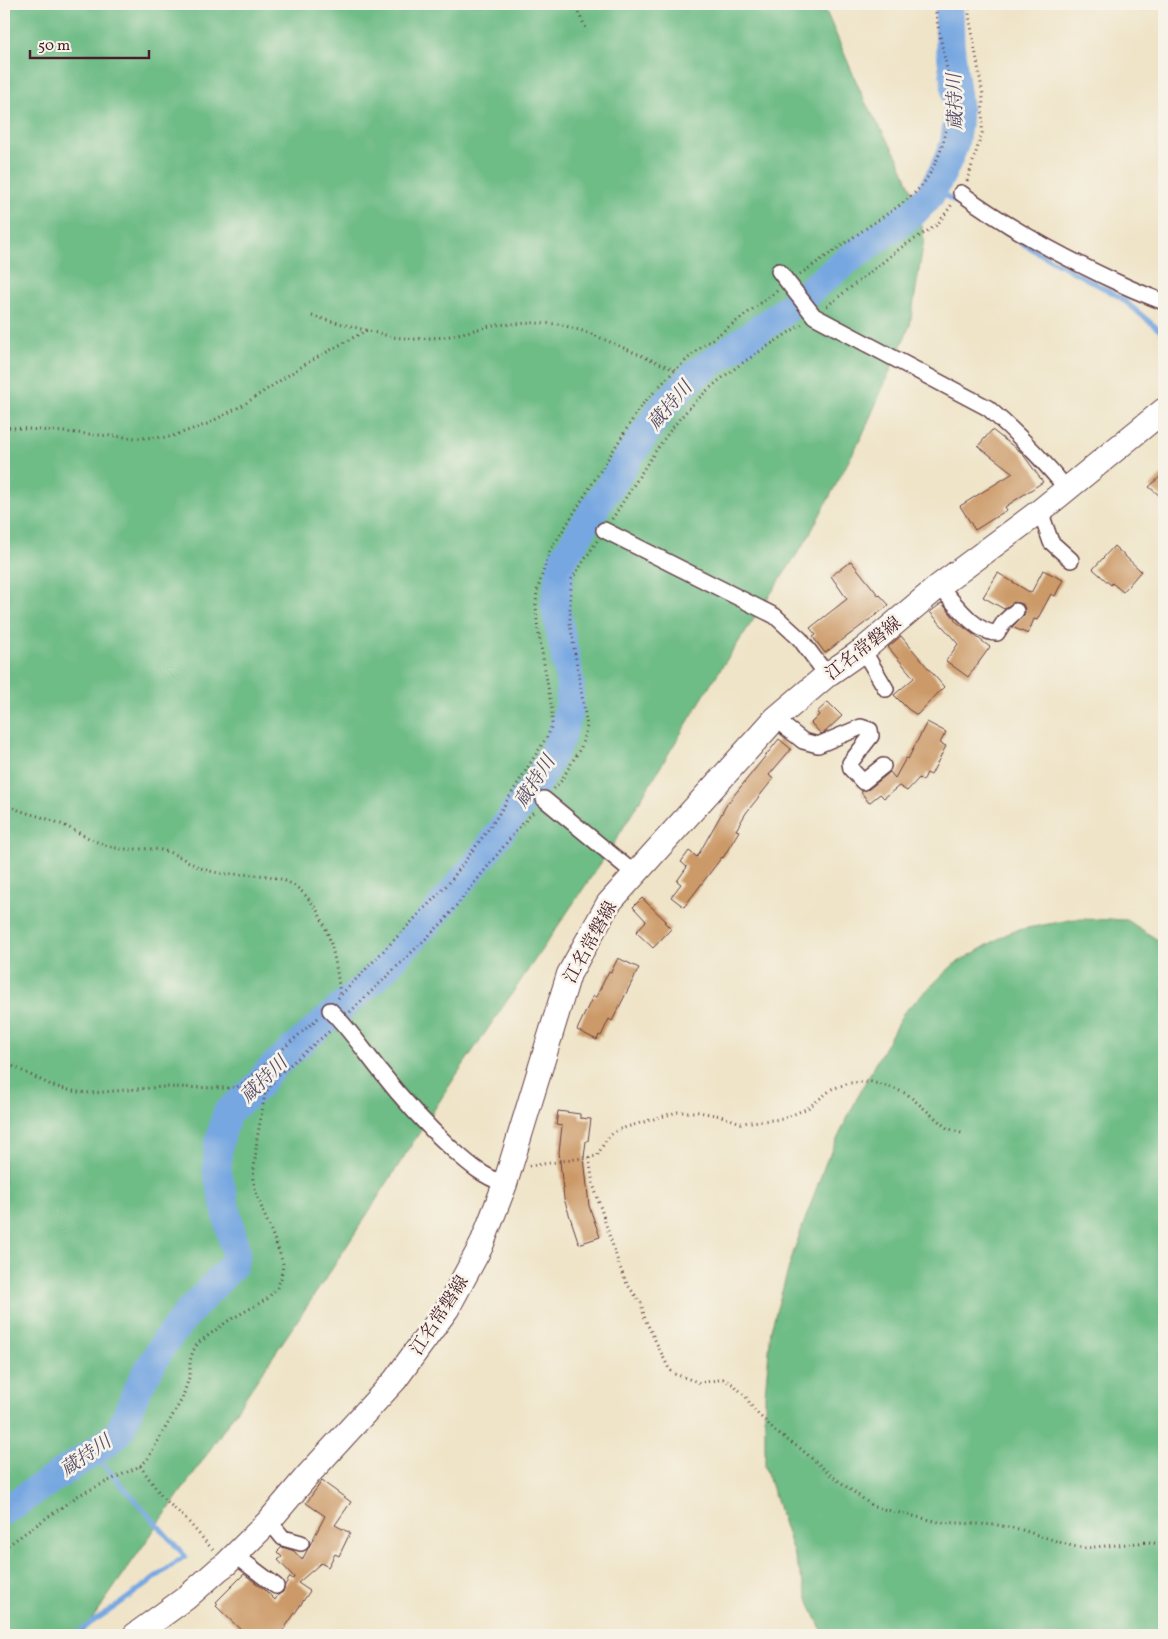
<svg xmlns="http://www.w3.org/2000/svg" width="1168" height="1639" viewBox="0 0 1168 1639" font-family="Vollkorn,'Noto Serif JP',serif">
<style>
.forest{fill:#6ebc86;stroke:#5c6e58}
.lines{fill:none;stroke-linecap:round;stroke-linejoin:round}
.stream{stroke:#77a7e1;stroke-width:5}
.river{stroke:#77a7e1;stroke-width:29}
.building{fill:#cc9a68}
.minor-casing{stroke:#633d43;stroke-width:18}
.primary-casing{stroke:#633d43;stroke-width:26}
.path{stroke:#633d43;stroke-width:3;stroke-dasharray:1 4;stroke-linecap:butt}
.minor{stroke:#fff;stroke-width:15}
.primary{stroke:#fff;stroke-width:24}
.labels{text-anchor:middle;stroke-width:5;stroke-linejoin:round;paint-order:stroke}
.street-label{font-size:18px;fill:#4a1f2b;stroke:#f7f3e8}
.water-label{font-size:19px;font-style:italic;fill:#5a4f6b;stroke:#f7f3e8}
</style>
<rect width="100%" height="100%" fill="#f7f3e8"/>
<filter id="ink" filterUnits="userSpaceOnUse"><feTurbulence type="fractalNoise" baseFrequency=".02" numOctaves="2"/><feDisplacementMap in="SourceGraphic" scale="10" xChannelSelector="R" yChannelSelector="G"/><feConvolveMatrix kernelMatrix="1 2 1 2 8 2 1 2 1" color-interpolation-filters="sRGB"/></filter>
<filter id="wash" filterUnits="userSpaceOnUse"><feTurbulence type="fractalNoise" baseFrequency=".0096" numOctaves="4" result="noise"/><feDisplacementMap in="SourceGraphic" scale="20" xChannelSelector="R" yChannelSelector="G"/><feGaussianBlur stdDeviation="1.12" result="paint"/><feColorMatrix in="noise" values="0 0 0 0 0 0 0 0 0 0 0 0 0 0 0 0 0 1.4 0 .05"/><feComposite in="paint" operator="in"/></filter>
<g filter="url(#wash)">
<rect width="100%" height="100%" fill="#efe4c8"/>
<!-- forest -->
<path class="forest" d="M4,4h819l42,98 33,56 21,50 5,32 -14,85 -48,111 -55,103 -93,140 -103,169 -156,229 -123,192 -129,191 -122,175h-77z
M1075,919l52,1 37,24v691h-340l-13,-28 -46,-140v-73l6,-65 23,-79 32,-88 35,-72 43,-78 49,-47 59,-34z"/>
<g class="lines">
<!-- stream -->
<path class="stream" d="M933,188l102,63 85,46 44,37
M73,1635l42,-28 70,-51 -93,-104"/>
<!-- river -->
<path class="river" d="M4,1511l104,-69 12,-11 18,-43 26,-45 21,-27 48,-51 3,-12 -19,-82 1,-25 9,-33 32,-28 6,-10 12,-12 100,-87 56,-60 52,-63 56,-77 19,-37 10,-33v-24l-15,-78 7,-43 36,-58 65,-96 32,-33 83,-58 67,-54 69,-50 16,-17 13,-24 11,-26 3,-20 1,-18 -8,-63 -1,-40"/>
</g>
<g id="blocks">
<!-- building -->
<path class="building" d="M992,430l30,23 21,29 -38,25 2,3 -32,20 -15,-24 53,-33 -35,-27z
M1164,473v26l-15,-12z
M1114,546l27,25 -18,21 -11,-9 -1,2 -18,-16z
M851,561l28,35 1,-1 9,10 -64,48 -12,-16 3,-2 -6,-7 37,-29 -16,-23z
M1043,570l20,10 -8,16 -4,-2 -14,26 -3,-1 -6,15 -16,-7 13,-13v-5l-2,-5 -9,-2 -10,7 -21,-12 15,-24 33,20z
M942,603l13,16 -1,1 36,27 -22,30 -22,-16 12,-17 -28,-32z
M901,636l43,51 -27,28 -9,-6 -14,-14 20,-17 -26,-31z
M828,702l14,14 -17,16 -4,2 -10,-11 8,-8 -2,-3z
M927,722l19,10 -6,11 6,3 -15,29 -4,-2 -4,8 -4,-3 -12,13 -8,-5 -15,12 -4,-4 -11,9 -8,-11 8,-3 21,-17 5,6 11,-20 2,1z
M779,739l12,10 -22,26 4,4 -27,34 -10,17 3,1 -16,27 -1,-1 -38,50 -13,-10 10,-13 -4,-3 10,-14 -6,-5 8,-11 8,6 30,-53z
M642,898l24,23 -2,1 7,7 -18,19 -17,-16 10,-11 -13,-14z
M618,958l21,10 -27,53 -3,-2 -8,17 -2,-1 -2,5 -20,-10 16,-34 3,1 13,-26 2,1z
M558,1111l22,3v4l11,1 -3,22h-2l-2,16 5,49 11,31 -21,7 -15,-45 -5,-47 3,-26 -6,-1z
M322,1481l29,21 -16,23 15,8 -11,23 -4,-2 -7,13 -7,-4 -23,20 12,8 -30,44h-34l-30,-29 2,-2 -2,-2 28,-28 20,15 11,11 3,-5 5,-3 2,-7 5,-8 3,2 1,-2 -16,-17 4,-3 -5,-5 5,-5 12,4 8,9 23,-44 -19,-13z"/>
</g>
</g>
<g filter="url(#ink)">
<use href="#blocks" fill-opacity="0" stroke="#633d43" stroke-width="1"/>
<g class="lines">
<defs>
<path id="minor" d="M961,193c50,37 107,67 164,93 13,6 26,11 39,16
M779,271l35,45 174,92c29,25 54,51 78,80
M1040,511l11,31 20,18
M604,530l171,86 25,23 27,36
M939,586c14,15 37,48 58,47l7,-11 12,-11
M863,650l23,39
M775,719l28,22 15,4 43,-18 9,3 1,6 -21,27 1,6 12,13 20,-16
M544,799l91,75
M330,1010c19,18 34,41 51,62 21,27 45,53 70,76 18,16 31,28 54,36
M269,1521l14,17 18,5
M235,1555l41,31"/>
<path id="primary" d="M135,1635l51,-37 33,-29 7,-5 43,-43 39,-46 87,-95 52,-71 34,-63 24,-62 64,-210 39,-70 167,-185 52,-44 36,-25 76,-64 101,-75 124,-101"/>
</defs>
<!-- minor casing -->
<use href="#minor" class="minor-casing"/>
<!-- primary casing -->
<use href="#primary" class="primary-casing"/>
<!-- path -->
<path class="path" d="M574,4l13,26
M967,181l15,-48 1,-38 -14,-80 1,-11
M800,274c24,-16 48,-33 72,-50 18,-12 40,-25 53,-43 19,-27 26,-62 24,-95 -2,-27 -12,-54 -14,-82
M827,306l75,-59 35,-22 16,-22
M312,316l80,21 23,2 31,-2 48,-12 39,-2 26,1 30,9 86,37
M4,427l132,11 34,-1 37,-13 36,-19 64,-42 60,-33
M612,519c27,-41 51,-86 87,-121 30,-29 68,-51 103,-74
M554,789l7,-8 20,-34 6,-21 -17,-103v-27l2,-17 25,-38
M4,804c18,9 38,12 57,20 18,8 35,20 55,24 15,3 31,-1 45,2 16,3 30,15 45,20 31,10 68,-4 95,21 28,25 35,68 39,104
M338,998l111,-115 46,-63 53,-85 4,-10v-15l-15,-87 -1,-19 1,-13 13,-40 91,-145 30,-32 24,-22 82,-61
M350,1012l94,-91 72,-90 19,-21
M4,1062l49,24 24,6 14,1 71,-6 67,1 8,-1 8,-5 73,-64
M589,1158l4,26 26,81 8,19 14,19 4,16 24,50 6,5 25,9 23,-4 11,6 12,12 8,13 23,23 24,16 31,27 42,31 65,15 58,3 22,4 53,17 12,2 65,-6 15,3
M529,1166l68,-10 10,-18 10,-8 60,-18h21l23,4 20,7 42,-4 25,-11 24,-19 17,-6 13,-1h9l19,5 17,7 40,34 17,6
M140,1466l23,32 23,21 27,31
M4,1548l75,-53 61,-29 7,-6 35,-61 8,-24v-14l3,-10 5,-8 30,-22 39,-22 10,-11 4,-9 2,-15 -4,-13 -22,-55 -4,-17 4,-40 8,-45 12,-18 54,-46"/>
<!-- minor -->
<use href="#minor" class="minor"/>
<!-- primary -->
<use href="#primary" class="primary"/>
</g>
</g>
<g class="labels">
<!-- street labels -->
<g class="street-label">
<text transform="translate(863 648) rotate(-38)" y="6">江名常磐線</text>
<text transform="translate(590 942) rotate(-61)" y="6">江名常磐線</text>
<text transform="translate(439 1315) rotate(-57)" y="6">江名常磐線</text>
</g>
<!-- water labels -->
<g class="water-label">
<text transform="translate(954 102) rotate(-92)" y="7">蔵持川</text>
<text transform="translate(669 405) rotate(-50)" y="7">蔵持川</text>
<text transform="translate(534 781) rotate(-57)" y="7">蔵持川</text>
<text transform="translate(263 1079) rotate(-45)" y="7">蔵持川</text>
<text transform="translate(85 1455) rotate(-35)" y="7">蔵持川</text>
</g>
</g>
<!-- margin -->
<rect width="1168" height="1639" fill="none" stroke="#f7f3e8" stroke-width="20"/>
<!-- scale -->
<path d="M30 50v8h119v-8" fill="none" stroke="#4a1f2b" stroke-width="2.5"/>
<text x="38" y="50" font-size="15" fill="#4a1f2b" stroke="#f7f3e8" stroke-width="4" paint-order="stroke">50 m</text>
</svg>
